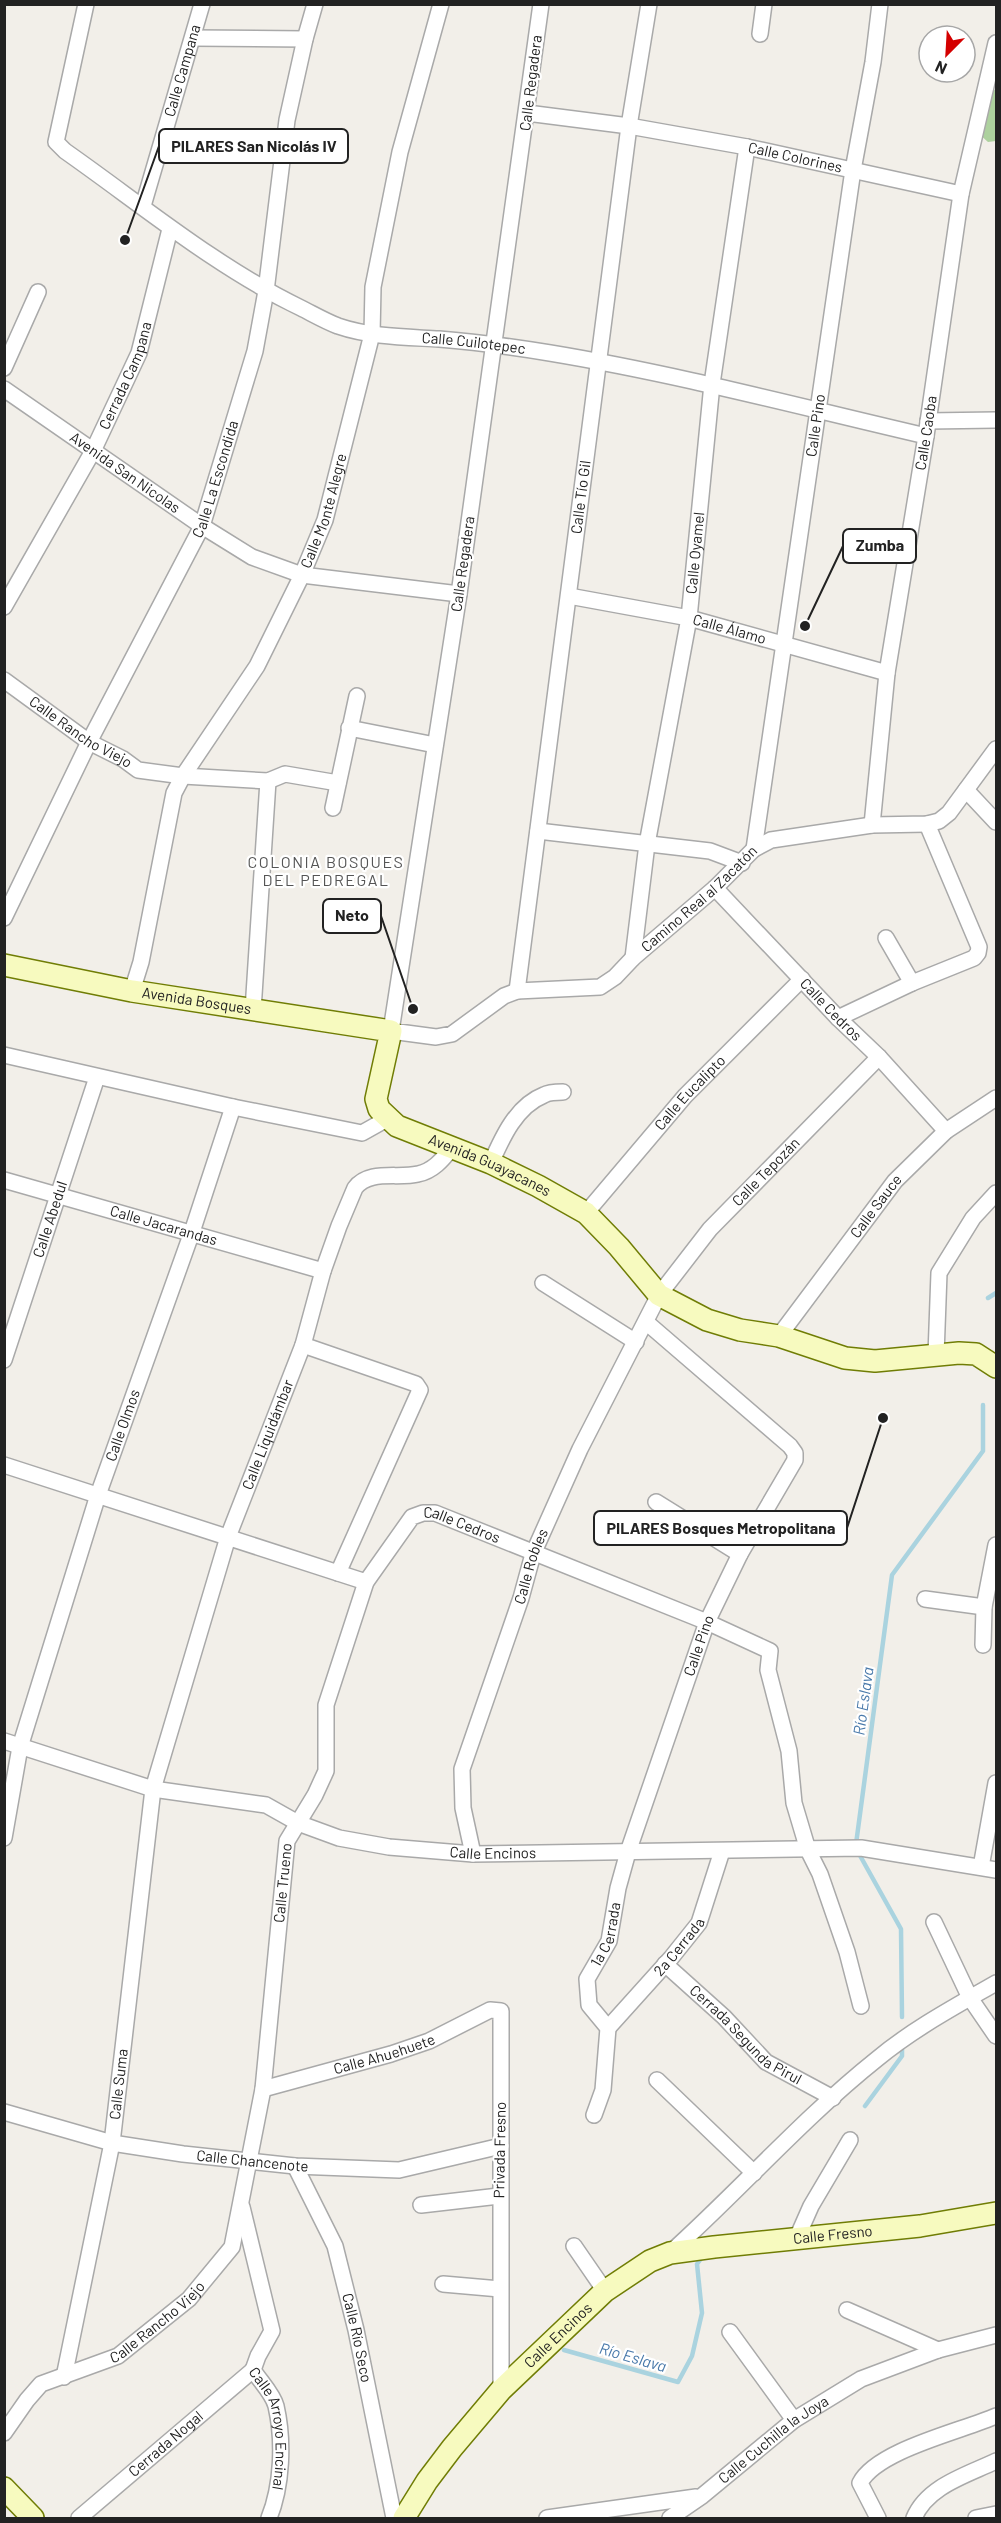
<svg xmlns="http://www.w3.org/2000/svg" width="1001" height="2523" viewBox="0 0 1001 2523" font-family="Barlow,sans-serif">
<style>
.forest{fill:#add19e}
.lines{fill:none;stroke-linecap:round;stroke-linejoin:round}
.stream{stroke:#aad3df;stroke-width:4.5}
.street-casing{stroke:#a9a9a9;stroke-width:18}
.secondary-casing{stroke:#707d05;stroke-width:24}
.street{stroke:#fff;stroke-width:15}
.secondary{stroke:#f7fabf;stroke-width:21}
.labels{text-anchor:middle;stroke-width:4.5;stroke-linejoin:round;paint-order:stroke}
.street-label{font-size:15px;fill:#222;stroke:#fff}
.neighbourhood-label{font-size:16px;letter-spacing:1.5px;fill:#555;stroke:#fff}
.water-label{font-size:16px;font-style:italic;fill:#4a7aab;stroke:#fff}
.leader{fill:none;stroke:#222;stroke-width:2}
.callout-dot{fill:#222;stroke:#fff;stroke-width:2}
.callout{fill:#fff;stroke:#222;stroke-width:2}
.callout-label{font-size:16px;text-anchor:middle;font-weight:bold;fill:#222}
</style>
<rect width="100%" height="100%" fill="#f2efe9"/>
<!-- forest -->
<path class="forest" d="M996,89v52l-8,1 -10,-9v-32z"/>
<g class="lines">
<!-- stream -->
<path class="stream" d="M988,1298l8,-5
M856,1844l36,-269 91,-124v-46
M858,1852l43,77 1,88
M865,2106l37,-50v-10
M564,2350l114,32 14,-26 10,-43 -5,-49 3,-4"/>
<defs>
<g id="street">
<path id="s1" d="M86,4l-30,138 9,9c77,54 151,116 236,157 12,6 24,13 37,18 32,11 68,11 101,13 38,3 74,8 111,14 127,21 251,54 376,83"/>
<path id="s2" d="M541,4l-82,590 -68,437 45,6 16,-3 52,-38 13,-5 83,-4 15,-10 18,-19 82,-70 39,-39 17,-9 101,-15 55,-1 12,-3 10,-8 47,-64"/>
<path d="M760,34l4,-30"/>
<path d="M193,38l112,1"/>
<path id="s3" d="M527,113l102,13 118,21 214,47"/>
<path id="s4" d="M143,206l59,-202"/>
<path d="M4,368l34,-76"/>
<path id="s5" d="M4,389l198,137 50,31 50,18 157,19"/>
<path d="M928,421l68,-1"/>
<path id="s6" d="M569,596l120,22 198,55"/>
<path id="s7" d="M4,607l89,-156 46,-98 31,-124"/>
<path id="s8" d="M4,680l85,62 34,17 15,11 45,6 85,5 17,-7 53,9"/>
<path d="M349,728l86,17"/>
<path d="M966,790l30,32"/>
<path d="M333,808l24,-112"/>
<path id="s9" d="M872,825l15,-152 39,-237 35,-242 35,-151"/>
<path d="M538,831l172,20 32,12"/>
<path id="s10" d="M754,849l99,-679 20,-108 7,-58"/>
<path id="s11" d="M715,888l123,130 41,39 67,74"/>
<path id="s12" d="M4,918l85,-176 113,-216 53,-175 11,-60 21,-171 18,-81 10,-35"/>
<path d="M886,938l26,45"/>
<path id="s13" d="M633,958l14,-114 42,-226 23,-234 35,-237"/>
<path id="s14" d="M132,991l9,-29 33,-169 9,-17 74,-110 45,-91 23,-55 47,-186 1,-47 27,-135 41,-148"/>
<path id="s15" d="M517,991l112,-865 20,-122"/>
<path d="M253,1010l15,-229"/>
<path d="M838,1018l74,-35 62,-25 4,-5 1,-6 -52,-123"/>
<path d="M4,1055l229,52 129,26 25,-14"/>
<path d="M491,1163c11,-25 25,-57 53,-68 5,-3 13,-3 19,-3"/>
<path id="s16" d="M4,1180l319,91"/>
<path id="s17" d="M586,1213l99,-117 117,-117"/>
<path d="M543,1283l93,59"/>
<path id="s18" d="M779,1336l116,-155 51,-50 50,-33"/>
<path d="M303,1345l113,39 4,6 -82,183"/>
<path d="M936,1355l3,-82 34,-55 23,-25"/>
<path id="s19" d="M4,1360l93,-283"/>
<path d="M4,1465l362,117"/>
<path d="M656,1502l84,52"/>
<path d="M925,1599l59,8"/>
<path d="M983,1645l1,-38 12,-62"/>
<path id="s20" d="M4,1741l149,48 113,16 32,18 41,15 50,9 84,7 388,-6 135,22"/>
<path id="s21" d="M4,1838l16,-91 78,-252 94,-263 41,-125"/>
<path id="s22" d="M473,1854l-10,-46 -1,-39 59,-171 12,-44 47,-105 79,-154 51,-66 169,-172"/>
<path d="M981,1867l15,-84"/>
<path d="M934,1922l36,76 26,38"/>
<path id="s23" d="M665,1964l59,53 42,45 67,36"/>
<path id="s24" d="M608,2028l63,-70 28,-35 23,-72"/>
<path d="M657,2080l97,93"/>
<path id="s25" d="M263,2089l128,-35 38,-13 61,-31 11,1v379"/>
<path id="s26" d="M4,2112l108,31 71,11 112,12 104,4 102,-24"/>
<path id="s27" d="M594,2115l9,-25 5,-62 -19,-23 -2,-26 22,-38 9,-53 10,-36 79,-230 33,-68 55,-94v-7l-5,-7 -144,-124"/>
<path id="s28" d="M295,2166l40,80 21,84 38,188"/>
<path d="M421,2205l78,-9"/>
<path d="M242,2207l30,124 -14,25 -5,14"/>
<path d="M796,2240l15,-34 39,-66"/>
<path d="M574,2246l31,45"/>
<path d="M670,2253c70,-63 133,-135 207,-194 36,-30 79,-53 119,-76"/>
<path d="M443,2284l57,5"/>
<path d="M847,2310l91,40"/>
<path d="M730,2332l64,88"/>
<path id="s29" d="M253,2370c7,11 20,24 23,36 8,35 6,80 -7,112"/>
<path id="s30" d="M64,2377l48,-234 41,-354 75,-252 75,-192 20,-74 16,-45 16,-38c14,-19 43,-9 63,-14 15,-3 24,-14 33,-25"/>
<path id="s31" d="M4,2433l23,-33 14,-16 77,-28 71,-57 43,-52 31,-158 24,-248 28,-46 11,-24v-66l40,-123 46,-65 11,-4h12l272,109 63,29 -2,19 21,81 5,52 14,47 12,24 27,78 14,54"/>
<path id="s32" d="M79,2518l174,-148"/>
<path d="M547,2518l149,-21"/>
<path id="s33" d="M670,2518l32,-22 92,-76 67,-41 77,-29 58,-15"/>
<path d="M878,2518l-18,-35c17,-33 102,-52 136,-67"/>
<path d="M914,2518c13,-32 53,-43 82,-57"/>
<path d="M976,2518l20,-4"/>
</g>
<g id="secondary">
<path id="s34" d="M4,965l128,26 259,40 -15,68 3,10 18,17 94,37 47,23 48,27 33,34 40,48 48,25 33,10 39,6 66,22 30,3 84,-8 17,1 20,13"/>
<path d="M4,2488l29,30"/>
<path id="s35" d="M404,2518l23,-37 25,-33 49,-58 104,-99 45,-30 20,-8 44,-6 206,-21 76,-13"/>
</g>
</defs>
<!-- street casing -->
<use href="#street" class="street-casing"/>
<!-- secondary casing -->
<use href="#secondary" class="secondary-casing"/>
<!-- street -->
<use href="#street" class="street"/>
<!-- secondary -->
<use href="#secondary" class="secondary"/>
</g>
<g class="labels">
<!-- street labels -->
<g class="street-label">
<text dy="5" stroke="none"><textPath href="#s4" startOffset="141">Calle Campana</textPath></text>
<text transform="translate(531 83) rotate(-83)" y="5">Calle Regadera</text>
<text dy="5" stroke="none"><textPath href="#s3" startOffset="272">Calle Colorines</textPath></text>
<text dy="5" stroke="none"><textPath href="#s1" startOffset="616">Calle Cuilotepec</textPath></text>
<text dy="5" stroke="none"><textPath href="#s7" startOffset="262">Cerrada Campana</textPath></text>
<text dy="5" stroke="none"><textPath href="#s10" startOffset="428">Calle Pino</textPath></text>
<text dy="5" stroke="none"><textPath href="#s9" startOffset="396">Calle Caoba</textPath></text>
<text dy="5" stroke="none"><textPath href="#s5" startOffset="147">Avenida San Nicolas</textPath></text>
<text dy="5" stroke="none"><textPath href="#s12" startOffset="488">Calle La Escondida</textPath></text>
<text dy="5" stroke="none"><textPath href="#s15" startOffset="498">Calle Tío Gil</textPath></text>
<text dy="5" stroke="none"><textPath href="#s14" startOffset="524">Calle Monte Alegre</textPath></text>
<text dy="5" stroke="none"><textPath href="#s13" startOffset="410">Calle Oyamel</textPath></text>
<text transform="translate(463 564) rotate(-82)" y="5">Calle Regadera</text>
<text dy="5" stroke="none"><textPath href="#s6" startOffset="164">Calle Álamo</textPath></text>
<text dy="5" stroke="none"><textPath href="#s8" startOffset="93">Calle Rancho Viejo</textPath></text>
<text dy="5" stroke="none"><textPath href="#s2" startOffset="1394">Camino Real al Zacatón</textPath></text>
<text dy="5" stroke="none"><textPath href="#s34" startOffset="196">Avenida Bosques</textPath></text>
<text dy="5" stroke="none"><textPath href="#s11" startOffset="168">Calle Cedros</textPath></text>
<text dy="5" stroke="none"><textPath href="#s17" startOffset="159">Calle Eucalipto</textPath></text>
<text dy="5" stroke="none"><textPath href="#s34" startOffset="598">Avenida Guayacanes</textPath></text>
<text dy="5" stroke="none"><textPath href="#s22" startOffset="764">Calle Tepozán</textPath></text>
<text dy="5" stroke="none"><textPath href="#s18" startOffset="162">Calle Sauce</textPath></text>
<text dy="5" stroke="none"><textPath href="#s19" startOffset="148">Calle Abedul</textPath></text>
<text dy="5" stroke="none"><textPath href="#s16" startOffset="166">Calle Jacarandas</textPath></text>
<text dy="5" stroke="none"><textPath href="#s21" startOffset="430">Calle Olmos</textPath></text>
<text dy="5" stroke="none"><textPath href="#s30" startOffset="968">Calle Liquidámbar</textPath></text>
<text dy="5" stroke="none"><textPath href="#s31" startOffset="1120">Calle Cedros</textPath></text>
<text dy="5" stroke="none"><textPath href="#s22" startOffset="300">Calle Robles</textPath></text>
<text dy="5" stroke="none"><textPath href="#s27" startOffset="498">Calle Pino</textPath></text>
<text dy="5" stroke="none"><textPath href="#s20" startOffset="506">Calle Encinos</textPath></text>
<text dy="5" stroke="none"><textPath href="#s31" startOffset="670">Calle Trueno</textPath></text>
<text dy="5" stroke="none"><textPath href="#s27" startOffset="194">1a Cerrada</textPath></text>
<text dy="5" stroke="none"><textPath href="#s24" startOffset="108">2a Cerrada</textPath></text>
<text dy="5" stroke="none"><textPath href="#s23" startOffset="108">Cerrada Segunda Pirul</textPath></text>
<text dy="5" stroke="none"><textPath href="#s25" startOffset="126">Calle Ahuehuete</textPath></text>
<text dy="5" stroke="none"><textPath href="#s30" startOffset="298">Calle Suma</textPath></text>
<text transform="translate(500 2150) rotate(-89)" y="5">Privada Fresno</text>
<text dy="5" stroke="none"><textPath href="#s26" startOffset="254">Calle Chancenote</textPath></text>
<text dy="5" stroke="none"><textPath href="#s35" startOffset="544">Calle Fresno</textPath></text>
<text dy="5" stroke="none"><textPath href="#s31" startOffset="195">Calle Rancho Viejo</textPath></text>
<text dy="5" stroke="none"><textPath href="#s35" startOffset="240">Calle Encinos</textPath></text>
<text dy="5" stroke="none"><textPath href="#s28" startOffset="184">Calle Río Seco</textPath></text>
<text dy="5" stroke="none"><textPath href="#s29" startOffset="63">Calle Arroyo Encinal</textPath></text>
<text dy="5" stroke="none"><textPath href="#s33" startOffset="130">Calle Cuchilla la Joya</textPath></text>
<text dy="5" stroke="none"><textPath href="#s32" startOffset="114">Cerrada Nogal</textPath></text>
</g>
<!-- neighbourhood labels -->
<g class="neighbourhood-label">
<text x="326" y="868">COLONIA BOSQUES<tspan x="326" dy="18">DEL PEDREGAL</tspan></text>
</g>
<!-- water labels -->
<g class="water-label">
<text transform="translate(863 1701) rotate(-82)" y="6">Río Eslava</text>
<text transform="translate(633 2357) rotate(16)" y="6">Río Eslava</text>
</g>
</g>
<!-- callouts -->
<path class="leader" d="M125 240L159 146M805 626L843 546M413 1009L381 916M883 1418L847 1528"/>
<g class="callout-dot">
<circle cx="125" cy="240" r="6"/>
<circle cx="805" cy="626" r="6"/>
<circle cx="413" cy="1009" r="6"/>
<circle cx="883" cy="1418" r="6"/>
</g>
<g class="callout">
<rect x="159" y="129" width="189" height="34" rx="6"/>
<rect x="843" y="529" width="73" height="34" rx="6"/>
<rect x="323" y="899" width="58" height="34" rx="6"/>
<rect x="594" y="1511" width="253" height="34" rx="6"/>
</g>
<g class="callout-label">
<text x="254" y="152">PILARES San Nicolás IV</text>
<text x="880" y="551">Zumba</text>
<text x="352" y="921">Neto</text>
<text x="721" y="1534">PILARES Bosques Metropolitana</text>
</g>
<!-- border -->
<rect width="1001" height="2523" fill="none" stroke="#222222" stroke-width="12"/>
<!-- north arrow -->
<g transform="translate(947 54) rotate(204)"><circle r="28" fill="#ffffff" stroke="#a7a7a7" stroke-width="1.5"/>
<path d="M0-4.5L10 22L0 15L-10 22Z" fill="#d40000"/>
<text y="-9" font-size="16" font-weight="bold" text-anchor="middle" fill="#222222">N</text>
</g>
</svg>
